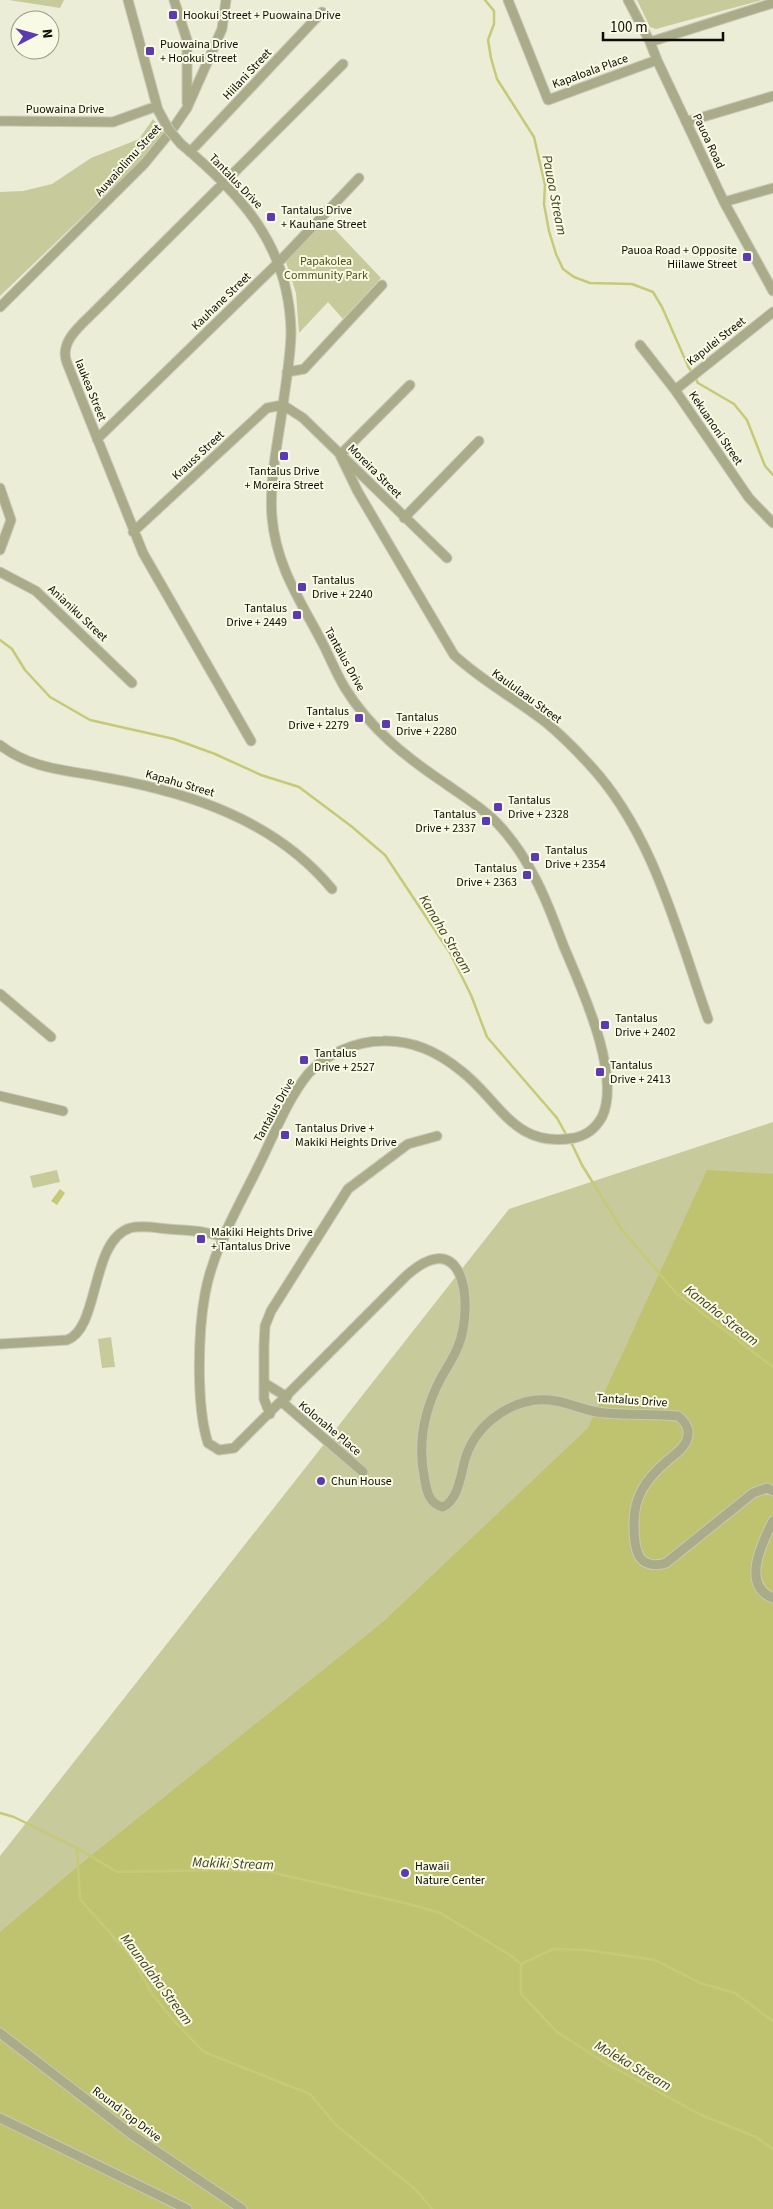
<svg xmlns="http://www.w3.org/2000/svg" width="773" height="2209" viewBox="0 0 773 2209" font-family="'Source Sans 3',sans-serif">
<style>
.green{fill:#c7ca9a}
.forest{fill:#bfc26f}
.water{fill:#c6ca76}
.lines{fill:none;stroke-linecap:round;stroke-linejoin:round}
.stream{stroke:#c6ca76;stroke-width:2.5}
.minor-casing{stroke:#c7c9b6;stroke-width:11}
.minor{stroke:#aaac89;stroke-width:9}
.minor-bridge-casing{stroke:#c7c9b6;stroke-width:11;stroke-linecap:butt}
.minor-bridge{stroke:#aaac89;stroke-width:9}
.poi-dot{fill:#5c3ab2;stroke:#f8fae4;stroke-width:2}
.labels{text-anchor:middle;stroke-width:4;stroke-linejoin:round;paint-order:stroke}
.poi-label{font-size:12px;fill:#0d0d06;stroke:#f8fae4;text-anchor:start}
.street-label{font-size:12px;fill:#0d0d06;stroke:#f8fae4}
.park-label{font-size:12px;fill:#505213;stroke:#f8fae4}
.water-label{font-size:14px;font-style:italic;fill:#3e3f1b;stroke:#f8fae4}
</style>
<rect width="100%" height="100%" fill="#ebedd7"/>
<!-- green -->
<path class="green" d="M9,0h55l-4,8z
M637,0h125l-106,29 -6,-2z
M153,119l11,15 -18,22 -146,140v-104l23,-1 29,-7 39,-26 48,-19z
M325,219l56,59 -38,41 -15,-17 -29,31 -3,-40 -10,-31z
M773,1122v1087h-773v-353l509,-647z
M57,1170l3,12 -27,6 -3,-12z
M111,1337l4,30 -13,1 -4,-29z"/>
<!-- forest -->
<path class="forest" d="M707,1170l66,4v1035h-773v-277l83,-70 300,-240 205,-194z"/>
<!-- water -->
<path class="water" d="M60,1189l5,4 -8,12 -6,-4z"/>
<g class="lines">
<!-- stream -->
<path class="stream" d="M485,0l9,11v13l-6,16 3,18 6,21 37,58 11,48 -1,19 5,27 7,23 7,15 11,8 16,6 42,1 21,8 9,15 26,59 10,17 36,21 13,16 18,46 8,9
M0,640l12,9 13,21 25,27 40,23 84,19 41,15 46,21 38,12 52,39 34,29 65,98 21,42 16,42 70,81 10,18
M570,1140l12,25 40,65 55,64 96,73
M0,1813l14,4 63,31 40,24 105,-2 48,2 139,32 31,9 70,42 11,9
M77,1849l3,50 52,59 20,36 21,26 31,32 106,42 25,30 81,66 16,19
M521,1964v30l36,38 50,32 94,51 53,21 19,13
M521,1964l33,-15 32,1 69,10 45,23 35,10 38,28"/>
<defs>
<path id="minor" d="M128,0l30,110
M174,0l13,40v63
M508,0l40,100 109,-40
M628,0l22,42 7,18 67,142 49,89
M650,42l123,-39
M0,121l113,1 44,-16
M686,122l87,-26
M181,144c61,51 108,102 110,187 0,24 -5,50 -8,74 -5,37 -14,75 -11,112 4,50 30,86 52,129 7,14 13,29 21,42 25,41 62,70 101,96 18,13 37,24 52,40 15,16 27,34 37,54 12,22 20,46 29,69 17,40 58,128 38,170 -7,12 -15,18 -28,21 -61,11 -74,-38 -114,-68 -22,-18 -48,-30 -77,-29 -26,0 -58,13 -75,33 -21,26 -34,61 -49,91 -20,41 -46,84 -54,129 -7,38 -9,113 3,149l11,7 15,-2 172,-172c51,-46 65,9 57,53 -3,19 -13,33 -22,49 -17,32 -24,67 -16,103 2,12 5,23 18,26 16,-7 18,-35 23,-51 13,-36 52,-62 90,-55 17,3 32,11 49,12 24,2 48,1 73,3 9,7 13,15 8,26 -4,8 -12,13 -19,19 -21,18 -34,36 -33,65 0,9 1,22 5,30 6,10 18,10 27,7l87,-70 14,-5 6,3
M190,152l132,-140
M724,202l49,-14
M0,307l144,-143 28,-34 15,-22 35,-79 4,-29
M640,345l35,45 74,108 24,25
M287,372l17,-3 78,-84
M410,385l-70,70 18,37 96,163c29,27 64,45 95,70 13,11 26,24 38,37 66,69 90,170 121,257
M675,390l98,-78
M97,439l181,-176 81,-85
M0,488l11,32 -11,30
M404,518l75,-77
M133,532l134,-124 16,-3 20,13 144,140
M0,572l36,19 96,92
M251,741l-108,-188 -76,-190c-9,-23 17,-40 31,-55l245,-244
M0,745c32,25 69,25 108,33 83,15 168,43 224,111
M0,994l51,43
M0,1096l63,15
M0,1344l67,-4c33,-12 23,-99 63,-112 12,-3 27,0 38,1 20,2 38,1 56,9
M266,1384l21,13
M282,1402l81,70
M270,1414l-6,-15v-53l1,-20 6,-15 77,-122 60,-45 29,-8
M773,1521c-10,20 -33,64 0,77
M0,2033l131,101 111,75
M0,2118l187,91"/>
</defs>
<!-- minor casing -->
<use href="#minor" class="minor-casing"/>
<!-- minor -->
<use href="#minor" class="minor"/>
<defs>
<path id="minor-bridge" d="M158,110l11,20 12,14"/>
</defs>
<!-- minor-bridge casing -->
<use href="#minor-bridge" class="minor-bridge-casing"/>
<!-- minor-bridge -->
<use href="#minor-bridge" class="minor-bridge"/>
</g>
<!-- markers -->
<g class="poi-dot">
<rect x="168" y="10" width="10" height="10" rx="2.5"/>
<rect x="145" y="46" width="10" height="10" rx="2.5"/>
<rect x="266" y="212" width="10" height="10" rx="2.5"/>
<rect x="742" y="252" width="10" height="10" rx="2.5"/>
<rect x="279" y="451" width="10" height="10" rx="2.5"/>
<rect x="297" y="582" width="10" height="10" rx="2.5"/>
<rect x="292" y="610" width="10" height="10" rx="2.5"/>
<rect x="354" y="713" width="10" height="10" rx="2.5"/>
<rect x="381" y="719" width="10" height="10" rx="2.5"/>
<rect x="493" y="802" width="10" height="10" rx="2.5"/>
<rect x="481" y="816" width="10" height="10" rx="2.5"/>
<rect x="530" y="852" width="10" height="10" rx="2.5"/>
<rect x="522" y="870" width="10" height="10" rx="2.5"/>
<rect x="600" y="1020" width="10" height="10" rx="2.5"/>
<rect x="299" y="1055" width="10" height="10" rx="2.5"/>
<rect x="595" y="1067" width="10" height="10" rx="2.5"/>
<rect x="280" y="1130" width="10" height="10" rx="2.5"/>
<rect x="196" y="1234" width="10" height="10" rx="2.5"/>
<circle cx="321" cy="1481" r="5"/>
<circle cx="405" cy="1873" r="5"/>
</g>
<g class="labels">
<!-- poi labels -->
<g class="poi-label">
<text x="183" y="19">Hookui Street + Puowaina Drive</text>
<text x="160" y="48">Puowaina Drive<tspan x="160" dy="14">+ Hookui Street</tspan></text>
<text x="281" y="214">Tantalus Drive<tspan x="281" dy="14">+ Kauhane Street</tspan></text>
<text x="737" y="254" text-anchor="end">Pauoa Road + Opposite<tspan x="737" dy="14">Hiilawe Street</tspan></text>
<text x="284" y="475" text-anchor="middle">Tantalus Drive<tspan x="284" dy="14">+ Moreira Street</tspan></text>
<text x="312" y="584">Tantalus<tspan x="312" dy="14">Drive + 2240</tspan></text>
<text x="287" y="612" text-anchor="end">Tantalus<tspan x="287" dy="14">Drive + 2449</tspan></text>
<text x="349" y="715" text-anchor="end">Tantalus<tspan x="349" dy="14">Drive + 2279</tspan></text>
<text x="396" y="721">Tantalus<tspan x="396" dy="14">Drive + 2280</tspan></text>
<text x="508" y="804">Tantalus<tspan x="508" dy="14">Drive + 2328</tspan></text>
<text x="476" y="818" text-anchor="end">Tantalus<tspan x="476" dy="14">Drive + 2337</tspan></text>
<text x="545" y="854">Tantalus<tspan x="545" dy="14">Drive + 2354</tspan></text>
<text x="517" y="872" text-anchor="end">Tantalus<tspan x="517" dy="14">Drive + 2363</tspan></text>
<text x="615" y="1022">Tantalus<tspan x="615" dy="14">Drive + 2402</tspan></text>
<text x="314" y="1057">Tantalus<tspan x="314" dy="14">Drive + 2527</tspan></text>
<text x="610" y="1069">Tantalus<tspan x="610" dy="14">Drive + 2413</tspan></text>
<text x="295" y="1132">Tantalus Drive +<tspan x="295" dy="14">Makiki Heights Drive</tspan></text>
<text x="211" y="1236">Makiki Heights Drive<tspan x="211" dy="14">+ Tantalus Drive</tspan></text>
<text x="331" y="1485">Chun House</text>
<text x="415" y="1870">Hawaii<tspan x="415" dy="14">Nature Center</tspan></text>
</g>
<!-- street labels -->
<g class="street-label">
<text transform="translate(590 71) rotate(-20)" y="4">Kapaloala Place</text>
<text transform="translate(247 74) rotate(-47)" y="4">Hiilani Street</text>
<text x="65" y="113">Puowaina Drive</text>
<text transform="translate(709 141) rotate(65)" y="4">Pauoa Road</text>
<text transform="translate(128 160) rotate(-48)" y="4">Auwaiolimu Street</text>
<text transform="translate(236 181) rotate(46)" y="4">Tantalus Drive</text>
<text transform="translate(221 301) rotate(-44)" y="4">Kauhane Street</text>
<text transform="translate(716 341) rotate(-38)" y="4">Kapulei Street</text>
<text transform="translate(91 390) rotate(68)" y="4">Iaukea Street</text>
<text transform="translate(716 428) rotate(56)" y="4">Kekuanoni Street</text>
<text transform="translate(198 455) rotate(-43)" y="4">Krauss Street</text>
<text transform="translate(375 471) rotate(45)" y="4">Moreira Street</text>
<text transform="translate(78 613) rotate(43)" y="4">Anianiku Street</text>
<text transform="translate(345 659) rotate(61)" y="4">Tantalus Drive</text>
<text transform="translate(527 696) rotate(36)" y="4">Kaululaau Street</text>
<text transform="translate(180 783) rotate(16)" y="4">Kapahu Street</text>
<text transform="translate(274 1110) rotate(-61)" y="4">Tantalus Drive</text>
<text transform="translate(632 1400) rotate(4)" y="4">Tantalus Drive</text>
<text transform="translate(330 1428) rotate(40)" y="4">Kolonahe Place</text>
<text transform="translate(127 2114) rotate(37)" y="4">Round Top Drive</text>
</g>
<!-- park labels -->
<g class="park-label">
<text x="326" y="265">Papakolea<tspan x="326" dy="14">Community Park</tspan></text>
</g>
<!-- water labels -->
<g class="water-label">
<text transform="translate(555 195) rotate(79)" y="5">Pauoa Stream</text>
<text transform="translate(446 934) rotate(59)" y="5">Kanaha Stream</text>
<text transform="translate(722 1315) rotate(38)" y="5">Kanaha Stream</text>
<text transform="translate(233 1863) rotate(2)" y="5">Makiki Stream</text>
<text transform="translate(157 1979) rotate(53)" y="5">Maunalaha Stream</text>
<text transform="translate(633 2065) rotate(30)" y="5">Moleka Stream</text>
</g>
</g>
<!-- north arrow -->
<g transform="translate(35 35) rotate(84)"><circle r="24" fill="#f8fae4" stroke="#9a9b8b"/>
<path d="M0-4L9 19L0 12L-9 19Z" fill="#5c3ab2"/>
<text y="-8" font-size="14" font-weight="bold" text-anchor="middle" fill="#0d0d06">N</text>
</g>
<!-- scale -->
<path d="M603 32v8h120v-8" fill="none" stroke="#0d0d06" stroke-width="2.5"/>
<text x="610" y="32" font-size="15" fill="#0d0d06" stroke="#f8fae4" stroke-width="4" paint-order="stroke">100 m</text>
</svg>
